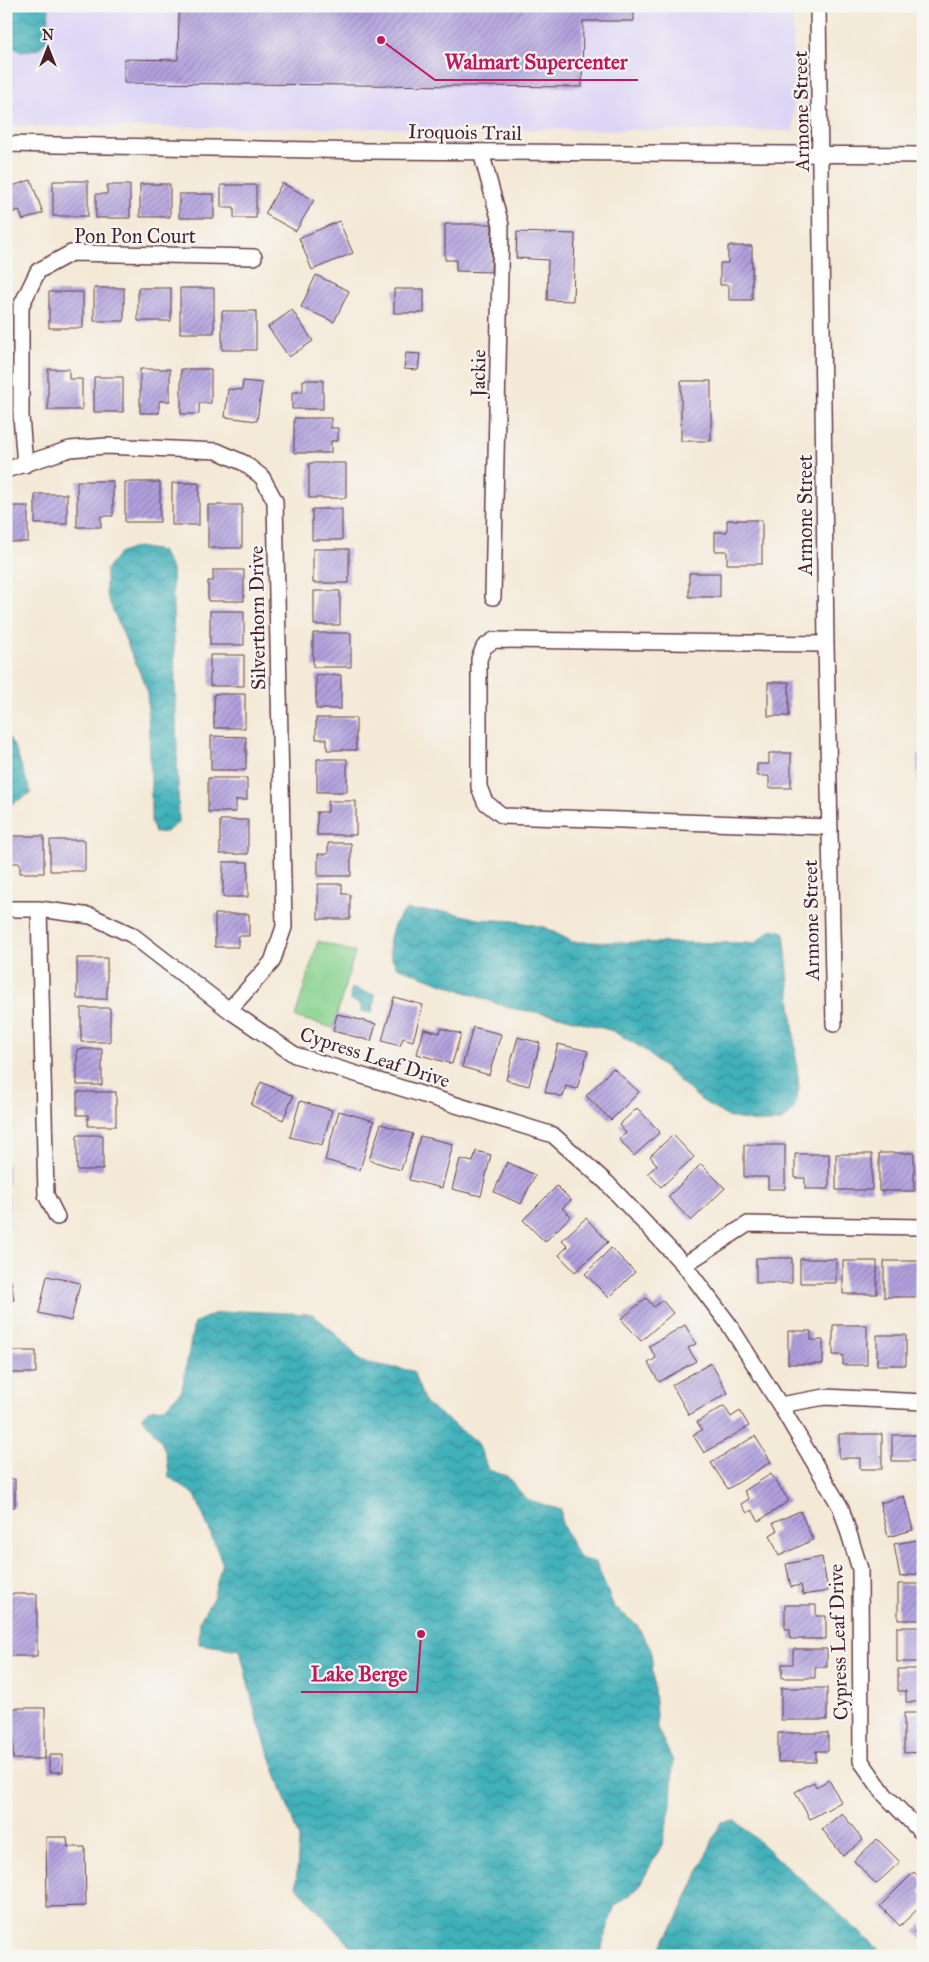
<svg xmlns="http://www.w3.org/2000/svg" width="929" height="1962" viewBox="0 0 929 1962" font-family="'IM FELL Great Primer',serif">
<style>
.built{fill:#ddd5f6}
.pitch{fill:#86d18d;stroke:#68785c}
.water{fill:url(#water-waves);stroke:#456872}
.building{fill:url(#building-hatch)}
.lines{fill:none;stroke-linecap:round;stroke-linejoin:round}
.street-casing{stroke:#643d45;stroke-width:18}
.street{stroke:#fff;stroke-width:15}
.labels{text-anchor:middle;stroke-width:4.5;stroke-linejoin:round;paint-order:stroke}
.street-label{font-size:20px;fill:#4a1f2b;stroke:#f6f6f2}
.leader{fill:none;stroke:#c2185b;stroke-width:2}
.callout-dot{fill:#c2185b;stroke:#f6f6f2;stroke-width:2}
.callout-label{font-size:21px;text-anchor:middle;font-weight:bold;fill:#c2185b;stroke:#f6f6f2;stroke-width:4.5;stroke-linejoin:round;paint-order:stroke}
</style>
<defs>
<pattern id="water-waves" width="16" height="10" patternUnits="userSpaceOnUse" patternTransform="scale(1.25)"><rect width="16" height="10" fill="#40b0b9"/><path d="M0 5q4-4 8 0t8 0" fill="none" stroke="#388f97"/></pattern>
<pattern id="building-hatch" width="6" height="6" patternUnits="userSpaceOnUse" patternTransform="scale(1.25)"><rect width="6" height="6" fill="#b0a0de"/><path d="M-1 1l2-2M0 6l6-6M5 7l2-2" fill="none" stroke="#9182b4"/></pattern>
</defs>
<rect width="100%" height="100%" fill="#f6f6f2"/>
<filter id="ink" filterUnits="userSpaceOnUse"><feTurbulence type="fractalNoise" baseFrequency=".02" numOctaves="2"/><feDisplacementMap in="SourceGraphic" scale="10" xChannelSelector="R" yChannelSelector="G"/><feConvolveMatrix kernelMatrix="1 2 1 2 8 2 1 2 1" color-interpolation-filters="sRGB"/></filter>
<filter id="wash" filterUnits="userSpaceOnUse"><feTurbulence type="fractalNoise" baseFrequency=".0096" numOctaves="4" result="noise"/><feDisplacementMap in="SourceGraphic" scale="20" xChannelSelector="R" yChannelSelector="G"/><feGaussianBlur stdDeviation="1.12" result="paint"/><feColorMatrix in="noise" values="0 0 0 0 0 0 0 0 0 0 0 0 0 0 0 0 0 1.4 0 .05"/><feComposite in="paint" operator="in"/></filter>
<g filter="url(#wash)">
<rect width="100%" height="100%" fill="#f4e9d7"/>
<!-- built -->
<path class="built" d="M6,6h787l1,125 -788,-5z"/>
<!-- pitch -->
<path class="pitch" d="M318,941l37,11 -22,76 -38,-11z"/>
<!-- water -->
<path class="water" d="M6,6h43l-2,33 -8,10 -18,2 -15,-7z
M137,547l25,4 10,19 7,252 -13,10 -11,1 -4,-12v-42l-4,-89 -41,-96v-24l12,-16z
M6,733l9,15 16,45 -21,12 -4,-1z
M406,910l43,2 29,7 36,2 30,6 29,15 182,1 17,-14 12,3 15,156 -4,18 -5,8 -10,8h-24l-28,-5 -27,-17 -59,-52 -29,-17 -54,-15 -50,-8 -112,-41c-14,-19 -7,-42 9,-57z
M351,988l24,7 -3,18 -11,-2v-7l-11,-4z
M239,1311l73,3 22,18 28,30 51,9 12,32 53,40 10,27 19,6 19,23 35,11 1,14 17,34 17,5 18,44 23,18 14,25 6,78 16,33 -2,44 -9,40 -24,43 -24,19 -15,49h-239l-64,-70 3,-47 -43,-123 -16,-66 -41,-6 1,-24 13,-22 9,-36 -27,-67 -26,-18c-2,-30 -7,-38 -28,-60l11,-8 13,-1 17,-18 12,-67 19,-9z
M735,1820l151,136h-232l22,-34 45,-100z"/>
<g id="blocks">
<!-- building -->
<path class="building" d="M179,6h455v15h-51l-1,66 -458,-4v-24l54,1z
M31,180l12,33 -20,7 -4,-10 -10,4 -3,-8v-18z
M53,181h35v35h-35z
M282,183l32,17 -18,31 -31,-17z
M140,184h30v33h-30z
M107,185h23v33h-34v-24h11z
M221,185h35v33h-22v-11h-13z
M179,194h35v24h-35z
M339,221l14,32 -41,17 -13,-32z
M445,224h47l-1,48 -35,-1v-11h-11z
M517,232l58,2 -2,67 -26,-1 1,-40 -32,-2z
M728,246h24v54h-23v-15h-9v-22h8z
M316,275l33,16 -15,31 -33,-15z
M94,288h30v33h-30z
M138,288h33v33h-33z
M180,288h34v45h-34z
M394,289h30v24h-30z
M49,292h34v36h-34z
M292,310l21,31 -24,16 -21,-30z
M222,311h34v39h-34z
M406,353l14,1 -2,16 -14,-1z
M48,369h21v10h13v31h-34z
M140,369h30v32h-11v12h-19z
M181,369h30v34h-12v11h-18z
M94,377h29v35h-29z
M303,380h20v29h-31v-17h11z
M243,381l19,2 -5,38 -32,-4 3,-28 14,1z
M681,381h30v60h-30z
M294,418h37v10h7v13h-7v12h-37z
M309,463h37v35h-37z
M77,481h36v35h-12v11h-24z
M125,482h35v40h-35z
M172,483h27v42h-27z
M35,494h32v30h-32z
M208,505h34v43h-34z
M6,506h22v36h-22z
M312,509h30v31h-30z
M727,520h35v44h-35v-13h-12v-19h12z
M313,549h36v34h-36z
M213,570h31v31h-36v-20h5z
M689,573h31v24h-31z
M314,591h26v34h-26z
M210,611h34v34h-34z
M313,633h38v34h-38z
M210,655h34v31h-34z
M316,675h25v34h-25z
M768,682h21v34h-21z
M214,694h31v34h-31z
M316,718h40v32h-29v-11h-11z
M211,736l35,1v33h-35z
M769,753h22v35h-22v-12h-12v-12h12z
M917,755h6v34h-5z
M317,759h30v33h-30z
M208,778h39v22h-11v12h-28z
M328,801h28v34h-39v-23h11z
M220,820h28v34h-28z
M10,836h34v37h-24v-10h-10z
M50,840h35v31h-35z
M328,843h23v33h-33v-22h10z
M223,862h25v35h-25z
M318,884h24v10h8v25h-32z
M215,914h34v22h-11v11h-23z
M77,958h30v41h-30z
M394,997l29,8 -10,36 -10,-3 -3,8 -18,-5z
M81,1008h29v34h-29z
M337,1014l39,10 -5,17 -38,-10z
M473,1027l28,7 -12,41 -27,-8z
M441,1028l20,6 -9,30 -35,-10 7,-25 16,4z
M518,1037l22,6 -11,43 -23,-6z
M558,1044l30,7 -11,38 -11,-3 -3,11 -18,-5z
M77,1049h25v36h-25z
M613,1068l26,24 -28,28 -25,-24z
M261,1082l32,14 -10,24 -32,-15z
M77,1092h39v34h-28v-11h-11z
M300,1101l32,9 -10,35 -32,-8z
M637,1108l23,24 -26,24 -15,-17 7,-6 -7,-8z
M339,1111l35,10 -14,49 -35,-10z
M6,1121h2v23h-2z
M381,1124l32,10 -12,36 -32,-10z
M77,1135h26v35h-26z
M673,1135l21,22 -33,30 -13,-14 9,-8 -7,-9z
M420,1136l33,8 -11,44 -33,-8z
M744,1145h41v44h-17v-12h-24z
M476,1151l15,4 -10,41 -29,-7 8,-30 13,3z
M879,1153h35v38h-35z
M795,1154h34v35h-24v-11h-10z
M836,1154h36v36h-36z
M507,1162l28,13 -14,29 -27,-12z
M701,1164l24,24 -34,33 -23,-24z
M6,1165h2v20h-2z
M557,1186l14,14 -9,8 9,8 -26,26 -22,-22z
M6,1193h3v35h-3z
M586,1218l22,24 -33,30 -16,-17 9,-9 -6,-6z
M611,1248l24,24 -26,26 -24,-24z
M756,1258h36v25h-36z
M800,1259h36v24h-36z
M843,1261h34v33h-34z
M884,1261h35v36h-35z
M47,1276l33,7 -9,38 -32,-8z
M11,1280l3,20 -8,2v-21z
M646,1298l8,9 8,-7 11,13 -32,28 -20,-22z
M685,1325l11,19 -8,4 8,13 -37,21 -11,-19 8,-5 -7,-12z
M833,1325h34v40h-24v-10h-10z
M788,1331h23v9h12v24h-35z
M918,1333h5v23h-5z
M877,1335h29v30h-29z
M6,1351h30v22h-30z
M711,1363l17,30 -39,22 -17,-30z
M6,1377h5v56h-5z
M724,1406l7,11 9,-6 9,15 -45,27 -11,-18 9,-5 -5,-8z
M839,1434h43v35h-22v-11h-21z
M892,1435h31v26h-31z
M755,1436l16,26 -43,27 -17,-26z
M771,1474l18,27 -30,20 -7,-11 -5,3 -6,-9 8,-5 -5,-8z
M6,1479h9v28h-7v10z
M904,1496l9,34 -25,7 -8,-34z
M800,1511l13,29 -34,16 -9,-21 7,-4 -4,-8z
M923,1539v34l-23,4 -6,-33z
M822,1557l6,34 -25,4 -2,-10 -10,2 -5,-23z
M898,1584h25v36h-25z
M6,1594h31v62h-31z
M785,1605h31v11h10v23h-36v-10h-5z
M897,1627h25v35h-25z
M793,1649h34v18h-12v11h-33v-14h11z
M898,1669h25v33h-17v-11h-8z
M781,1688h46v32h-46z
M13,1708h32v51h-32z
M904,1713h19v39l-19,1z
M778,1733h50v18h-12v11h-38z
M49,1755h14v17h-14z
M829,1780l12,22 -31,17 -15,-27 19,-10 2,5z
M842,1813l21,27 -20,16 -21,-27z
M46,1837h21l1,10h17l1,59 -39,1z
M877,1839l23,23 -24,22 -22,-23z
M914,1872l9,9v6l-4,4 4,4v9l-23,22 -20,-20z
M923,1923v17l-9,-8z"/>
</g>
</g>
<g filter="url(#ink)">
<use href="#blocks" fill-opacity="0" stroke="#643d45" stroke-width="1"/>
<g class="lines">
<defs>
<path id="street" d="M818,6l8,638 8,380
M6,144l363,7 554,4
M481,152l20,73 -8,372
M25,465l-4,-49v-110l17,-35 33,-18 183,4
M6,470l64,-21 36,-3 111,5 27,12 18,14 13,24 9,426 -12,35 -43,48
M826,644l-332,-4 -10,7 -5,12v128l6,15 18,14 327,11
M6,909h33l52,7 41,19 97,75 66,45 258,80 54,48 77,82 44,58 52,82 61,103 19,61 1,192 24,34 38,39
M39,909l7,286 11,22
M684,1265l64,-41 175,3
M780,1405l45,-8 98,5"/>
</defs>
<!-- street casing -->
<use href="#street" class="street-casing"/>
<!-- street -->
<use href="#street" class="street"/>
</g>
</g>
<g class="labels">
<!-- street labels -->
<g class="street-label">
<text transform="translate(801 111) rotate(-91)" y="7">Armone Street</text>
<text transform="translate(465 132) rotate(1)" y="7">Iroquois Trail</text>
<text x="135" y="243">Pon Pon Court</text>
<text transform="translate(478 373) rotate(-89)" y="7">Jackie</text>
<text transform="translate(805 515) rotate(-90)" y="7">Armone Street</text>
<text transform="translate(257 618) rotate(-91)" y="7">Silverthorn Drive</text>
<text transform="translate(811 920) rotate(-91)" y="7">Armone Street</text>
<text transform="translate(375 1057) rotate(18)" y="7">Cypress Leaf Drive</text>
<text transform="translate(838 1642) rotate(-92)" y="7">Cypress Leaf Drive</text>
</g>
</g>
<!-- callouts -->
<path class="leader" d="M381 40L435 80H638M421 1634L417 1692H301"/>
<g class="callout-dot">
<circle cx="381" cy="40" r="5"/>
<circle cx="421" cy="1634" r="5"/>
</g>
<g class="callout-label">
<text x="536" y="69">Walmart Supercenter</text>
<text x="359" y="1681">Lake Berge</text>
</g>
<!-- margin -->
<rect width="929" height="1962" fill="none" stroke="#f6f6f2" stroke-width="25"/>
<!-- north arrow -->
<g transform="translate(48 48)" stroke="#f6f6f2" stroke-width="4" paint-order="stroke">
<path d="M0-4L9 19L0 12L-9 19Z" fill="#4a1f2b"/>
<text y="-8" font-size="14" font-weight="bold" text-anchor="middle" fill="#4a1f2b">N</text>
</g>
</svg>
